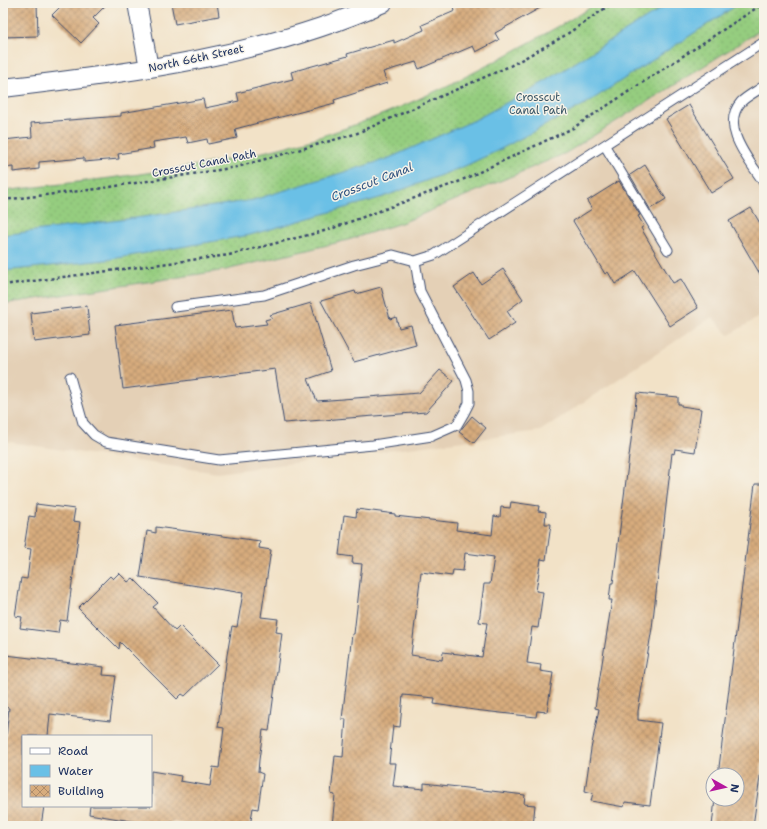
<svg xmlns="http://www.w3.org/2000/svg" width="767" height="829" viewBox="0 0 767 829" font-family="'Shantell Sans',sans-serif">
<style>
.built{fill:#e4d0b6}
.grass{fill:url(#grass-dots);stroke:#587e6e}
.water{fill:#6ac0e6;stroke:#4278a2}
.building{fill:url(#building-cross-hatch);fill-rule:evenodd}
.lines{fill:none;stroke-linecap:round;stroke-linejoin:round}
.lane-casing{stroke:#3b4a6e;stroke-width:11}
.street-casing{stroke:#3b4a6e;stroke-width:20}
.path{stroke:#3b4a6e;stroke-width:2.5;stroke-dasharray:3 3;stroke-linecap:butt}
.lane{stroke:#fff;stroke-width:9}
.street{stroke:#fff;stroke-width:18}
.labels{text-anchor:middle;stroke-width:3;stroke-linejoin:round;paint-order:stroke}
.street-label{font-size:11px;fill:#1b2f5e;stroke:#f7f3e8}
.park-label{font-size:11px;fill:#3a5666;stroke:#f7f3e8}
.water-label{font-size:12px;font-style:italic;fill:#2f5380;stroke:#f7f3e8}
</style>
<defs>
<pattern id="grass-dots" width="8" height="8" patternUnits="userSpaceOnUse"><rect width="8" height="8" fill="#95cd7f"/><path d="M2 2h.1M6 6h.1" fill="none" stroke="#80b070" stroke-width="1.8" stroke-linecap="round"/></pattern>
<pattern id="building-cross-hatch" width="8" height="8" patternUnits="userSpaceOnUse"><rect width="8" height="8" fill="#d7ac7d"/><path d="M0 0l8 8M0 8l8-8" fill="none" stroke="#ae8c6a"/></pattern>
</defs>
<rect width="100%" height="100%" fill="#f7f3e8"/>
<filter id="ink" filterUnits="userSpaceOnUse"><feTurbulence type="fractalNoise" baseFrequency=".025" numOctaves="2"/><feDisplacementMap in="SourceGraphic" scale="8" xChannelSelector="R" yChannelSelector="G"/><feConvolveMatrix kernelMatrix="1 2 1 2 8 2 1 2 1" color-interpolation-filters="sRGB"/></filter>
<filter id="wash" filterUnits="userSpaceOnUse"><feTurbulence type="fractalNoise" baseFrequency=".012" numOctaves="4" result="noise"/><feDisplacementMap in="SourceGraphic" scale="16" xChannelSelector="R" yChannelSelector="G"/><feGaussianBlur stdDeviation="0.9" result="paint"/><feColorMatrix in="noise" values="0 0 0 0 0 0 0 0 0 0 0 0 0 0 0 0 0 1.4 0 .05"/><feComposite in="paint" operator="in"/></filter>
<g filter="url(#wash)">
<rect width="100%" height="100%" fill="#f2e2c7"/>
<!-- built -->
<path class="built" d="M764,28v286l-35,21 -17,-18 -172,114 -323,42 -214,-32v-137l223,-34 122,-30 56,-18 162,-69z"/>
<!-- grass -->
<path class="grass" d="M597,3h167v25l-198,125 -162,69 -56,18 -122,30 -223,34v-113c90,-11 181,-20 269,-41 90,-22 171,-59 251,-104 25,-14 50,-27 74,-43z"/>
<!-- water -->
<path class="water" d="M670,3h70l-153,100 -90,48 -32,15 -82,31 -133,38 -144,25 -103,11v-36l140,-18 110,-17 134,-41 88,-39 71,-39z"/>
<g id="blocks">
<!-- building -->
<path class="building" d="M7,3h30l1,33 -35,1v-28l4,-1z
M64,3h44l-15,15 6,6 -18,19 -29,-28z
M171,3h46l2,13 -44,8z
M464,3h85l-54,30 4,7 -23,12 -3,-6 -54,23 -3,-7 -33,10 4,11 -53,17 1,3 -100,26 2,9 -29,6 -1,-5 -19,4 -2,-6 -33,5 1,6 -36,6 1,5 -35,3v-4l-45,4v7l-26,3v-5l-10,1v-28l29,-3 -1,-14 90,-7v-3l82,-14 2,9 34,-7 -2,-8 56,-14 -2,-7 57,-16 -1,-2 47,-14v3l30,-13 -2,-5 33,-14 -1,-3z
M689,105l45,74 -23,14 -45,-74z
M645,165l21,34 -16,10 -20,-34z
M619,181l21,34 -2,1 6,10 -3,2 32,55 8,-4 17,29 -28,18 -35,-55 -20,13 -7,-12 -3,2 -32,-53 19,-12 -5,-8z
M751,208l13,22v51l-35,-60z
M503,269l20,30 -16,12 8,12 -26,17 -35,-53 20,-14 7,11z
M381,287l9,32 6,-2 3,11 12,-3 5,20 -62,17 -33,-61 34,-10 1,3z
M311,303l20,68 -23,8 9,22 102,-8 21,-23 14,11 -28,31 -142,11 -9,-54 -152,20 -8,-64 117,-15 3,18 32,-4 -2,-4 7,-2 -2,-3z
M87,306l3,29 -56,7 -3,-29z
M637,393l41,4v7h3v2l20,3 -6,43 -20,-3 -1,5 -2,-1 -20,175 -14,83v9l23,3 -11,82 -25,-3 -1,5 -33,-6 2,-8 -8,-2 6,-42 8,-40 -4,-1 17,-108h-3l2,-17h2l8,-63z
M472,416l14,12 -12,15 -15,-11z
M755,484h9v261l-3,25 -8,56h-41l3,-27h22v-24h-19z
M511,502l28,4 -1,5 8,1 -1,12h6l-5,36 -5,-1 -5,32 7,1 -5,36 -6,-1 -5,36 14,2 -1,6 13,2 -6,39 -10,-1 -1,6 -62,-7 -40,-6 1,-6 -32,-3 -3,32 -7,-1 -4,37h7l-3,23 31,3v-6l101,12 -1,9 11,1 -2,21h-126l-22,-2v2h-53l3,-31 -4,-1 4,-38 8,1 3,-38h-4l10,-85h2l8,-70 -10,-1 1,-6 -14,-2 5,-40 12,2 1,-8 38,5v2l62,7 -1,7 36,5 2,-19 6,1 1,-10 9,1zM465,553l29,4 -4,27h-6l-5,38 8,1 -5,34 -39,-5 -1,8 -31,-5 10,-83 31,4 1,-6 10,1z
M36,504l39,5 -2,12 7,1 -13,99 -7,-1 -2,13 -38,-5 2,-11 -7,-1 6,-38 6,1 4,-30 -7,-1 5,-32 6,1z
M156,527l104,14 -1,7 12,2 -10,67 17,2 -2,13 6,1 -13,98 -6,-1 -4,30 -1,12 5,2 -5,35 -5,-1 -3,18h-57l-22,-4 -1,4h-9l-72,-12 1,-8h61v-35l30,5 -1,5 30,5 3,-19 6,1 5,-40 -6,-1 9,-72 5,-29 5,1 6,-34 -103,-16 7,-46 9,2z
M119,573l9,9 5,-4 25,25 -5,4 22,24 5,-5 38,38 -33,32 -3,-2 -5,5 -57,-57 -1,7 -41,-41 32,-32 3,3z
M6,655l98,12 -1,8 13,1 -6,45 -60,-7 -2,22h-25v70h21l-3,20h-38v-89h3l3,-29 -6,-1v-46h3z"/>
</g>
</g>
<g filter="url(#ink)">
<use href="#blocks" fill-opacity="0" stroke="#3b4a6e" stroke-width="1"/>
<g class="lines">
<defs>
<path id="lane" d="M764,86c-7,5 -17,10 -23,16 -22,25 9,59 23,81
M605,146l63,104
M175,307l89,-12 90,-30 39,-10 22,6 19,-6 330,-213
M70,377l13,46 11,12 12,7 113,18 154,-15 59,-9 25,-11 7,-12 5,-10v-12l-3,-11 -46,-89 -5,-30"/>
<path id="street" d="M137,3l12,65
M3,88c129,-15 261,-32 380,-85"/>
</defs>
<!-- lane casing -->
<use href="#lane" class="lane-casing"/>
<!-- street casing -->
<use href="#street" class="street-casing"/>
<!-- path -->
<path class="path" d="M3,200l94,-11 140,-22 118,-33 155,-68 54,-30 49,-33
M3,285l226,-30 99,-25 130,-48 115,-54 191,-125"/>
<!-- lane -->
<use href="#lane" class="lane"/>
<!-- street -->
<use href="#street" class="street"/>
</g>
</g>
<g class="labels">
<!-- street labels -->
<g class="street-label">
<text transform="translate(196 58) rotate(-12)" y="4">North 66th Street</text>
<text transform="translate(204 163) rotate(-11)" y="4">Crosscut Canal Path</text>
</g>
<!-- park labels -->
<g class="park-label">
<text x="538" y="101">Crosscut<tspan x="538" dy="13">Canal Path</tspan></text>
</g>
<!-- water labels -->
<g class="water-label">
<text transform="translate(372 182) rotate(-21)" y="4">Crosscut Canal</text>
</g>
</g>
<!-- margin -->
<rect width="767" height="829" fill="none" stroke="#f7f3e8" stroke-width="16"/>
<!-- legend -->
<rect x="22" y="735" width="130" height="72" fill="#f7f3e8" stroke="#9fa5b1"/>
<rect x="30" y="748" width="20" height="6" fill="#ffffff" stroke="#9fa5b1"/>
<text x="58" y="755" font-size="12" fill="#1b2f5e">Road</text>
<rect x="30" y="765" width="20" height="12" fill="#6ac0e6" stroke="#9fa5b1"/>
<text x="58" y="775" font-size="12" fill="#1b2f5e">Water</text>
<rect x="30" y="785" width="20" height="12" fill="url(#building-cross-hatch)" stroke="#9fa5b1"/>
<text x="58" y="795" font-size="12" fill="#1b2f5e">Building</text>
<!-- north arrow -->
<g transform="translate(725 787) rotate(98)"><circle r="19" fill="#f7f3e8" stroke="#9fa5b1"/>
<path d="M0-3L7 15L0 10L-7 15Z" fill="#b5179e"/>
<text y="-6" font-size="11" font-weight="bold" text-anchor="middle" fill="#1b2f5e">N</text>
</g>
</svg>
